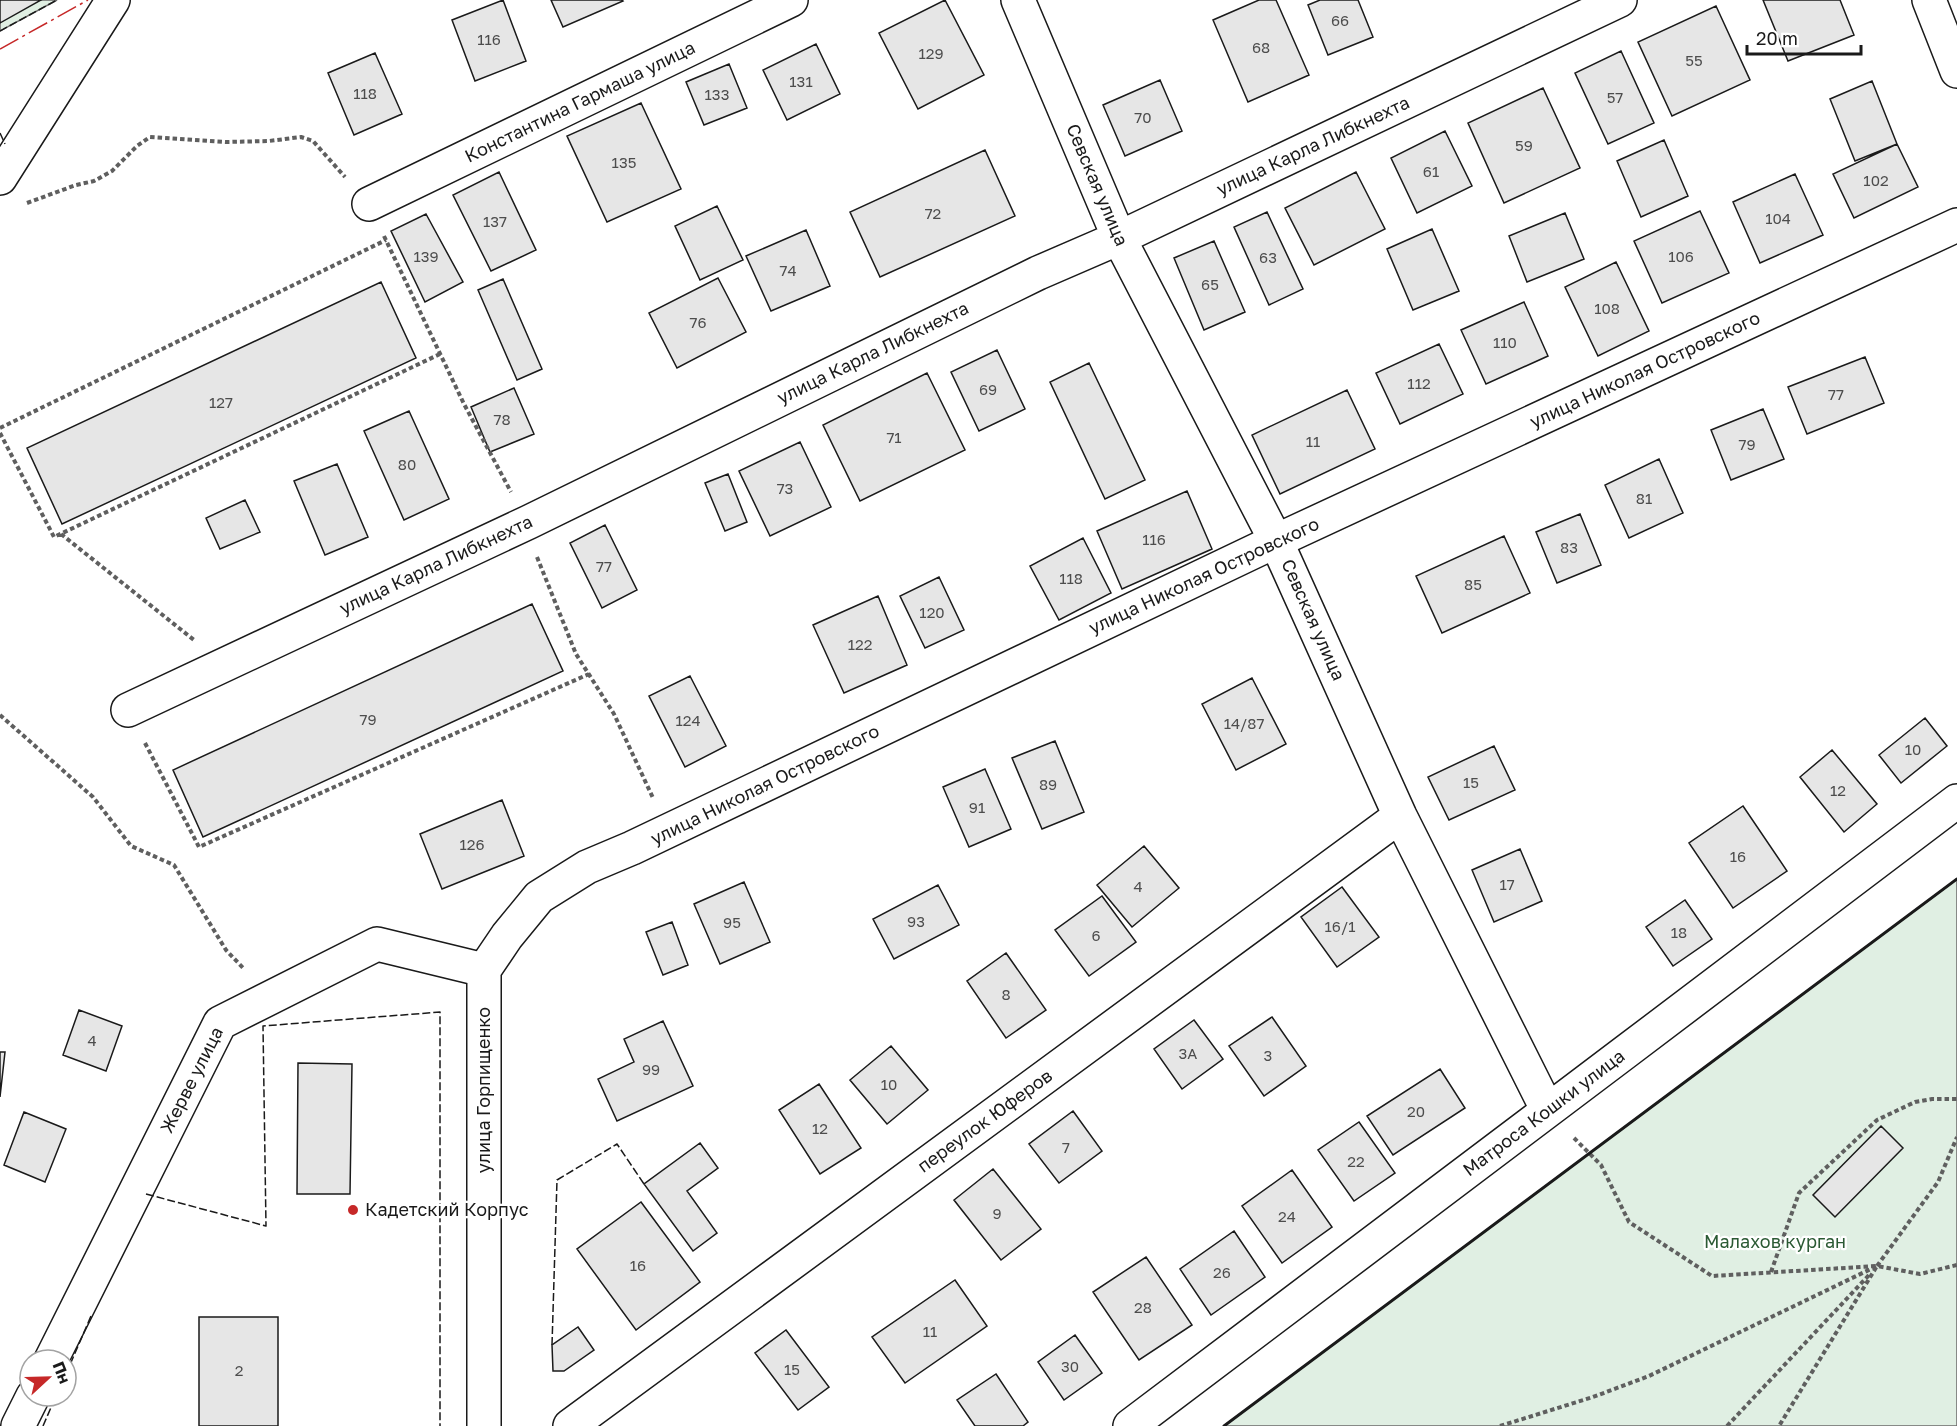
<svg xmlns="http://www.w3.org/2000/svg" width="1957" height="1426" viewBox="0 0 1957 1426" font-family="'Golos Text',sans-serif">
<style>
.green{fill:#e0efe3;stroke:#6a6a6a;stroke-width:1.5}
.building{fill:#e6e6e6;stroke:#1a1a1a;stroke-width:1.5}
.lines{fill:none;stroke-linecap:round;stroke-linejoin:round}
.minor-casing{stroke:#1a1a1a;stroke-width:36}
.major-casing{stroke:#1a1a1a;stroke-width:36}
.path{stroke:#5f5f5f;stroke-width:4;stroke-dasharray:4.5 3;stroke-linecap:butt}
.minor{stroke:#fff;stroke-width:33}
.major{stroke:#fff;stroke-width:33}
.fence{stroke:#1a1a1a;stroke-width:1.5;stroke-dasharray:8 3;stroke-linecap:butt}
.wall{stroke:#1a1a1a;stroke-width:3}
.power{stroke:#c62828;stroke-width:1.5;stroke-dasharray:21 4.5 3 4.5;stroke-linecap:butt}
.poi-dot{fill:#c62828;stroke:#fff;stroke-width:2}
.labels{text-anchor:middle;stroke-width:4.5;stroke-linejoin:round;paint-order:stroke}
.number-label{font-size:15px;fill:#4d4d4d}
.street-label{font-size:18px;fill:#1a1a1a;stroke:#fff}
.poi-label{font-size:18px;fill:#1a1a1a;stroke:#fff;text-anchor:start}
.park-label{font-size:18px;fill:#2b5a34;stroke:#fff}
</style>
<rect width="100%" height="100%" fill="#fff"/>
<!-- green -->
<path class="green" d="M0,0h57l-57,31z
M1957,879v547h-733z"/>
<!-- building -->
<path class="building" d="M0,0h41l-41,23z
M503,0l23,61 -51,20 -23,-61z
M551,0h71l1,1 -60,26z
M945,0l39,75 -66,34 -39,-76z
M1259,0h17l33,75 -61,27 -35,-82z
M1320,0h38l15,37 -45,18 -20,-50z
M1763,0h77l14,35 -66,26z
M1716,6l34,74 -78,36 -34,-74z
M816,44l24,50 -53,26 -24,-50z
M1621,51l33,72 -46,21 -33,-71z
M375,53l27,61 -48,21 -26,-62z
M729,64l18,44 -43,17 -18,-43z
M1160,80l22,51 -57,25 -22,-51z
M1872,81l25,63 -42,17 -25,-62z
M1543,88l37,80 -76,35 -36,-80z
M641,103l40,86 -74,33 -40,-86z
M1445,131l27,55 -55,27 -26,-55z
M1664,140l24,56 -47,21 -24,-56z
M1897,144l21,43 -64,31 -21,-44z
M985,150l30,66 -135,61 -30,-65z
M499,172l37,78 -45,21 -38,-76z
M1356,172l29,57 -71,36 -29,-57z
M1795,174l28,61 -63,28 -27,-61z
M717,206l26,54 -43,20 -25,-54z
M1700,211l29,62 -67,30 -28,-62z
M1267,212l36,77 -34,16 -35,-78z
M1565,213l19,46 -57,23 -18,-46z
M426,214l37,68 -38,20 -34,-71z
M1432,229l27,62 -46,19 -26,-61z
M806,230l24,56 -59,25 -25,-55z
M1214,241l31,71 -41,18 -30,-72z
M1616,262l33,69 -51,25 -33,-69z
M718,278l28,54 -69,36 -28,-55z
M503,279l39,90 -25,11 -39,-90z
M381,282l35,76 -354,166 -35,-76z
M1524,302l24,54 -62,28 -25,-54z
M1439,344l24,50 -63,30 -24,-51z
M997,350l28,59 -46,22 -28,-59z
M1865,357l19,46 -77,31 -19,-47z
M1089,363l56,117 -40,19 -55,-117z
M927,373l38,77 -105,51 -37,-76z
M514,388l20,46 -44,18 -19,-45z
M1347,390l28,59 -95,45 -28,-59z
M1763,409l21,50 -53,21 -20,-50z
M409,411l40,88 -45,21 -40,-89z
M800,442l31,65 -61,29 -31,-65z
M1659,459l24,54 -54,25 -24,-53z
M337,464l31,73 -43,18 -31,-74z
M728,474l19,48 -22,9 -20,-48z
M1187,491l25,58 -90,40 -25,-58z
M245,500l15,32 -40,17 -14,-31z
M1580,514l21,51 -44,18 -21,-51z
M605,525l32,65 -35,18 -32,-65z
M1504,536l26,57 -88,40 -26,-57z
M1083,538l28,55 -52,27 -29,-54z
M939,577l25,53 -39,18 -25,-52z
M878,596l29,69 -63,28 -31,-68z
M532,604l31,67 -360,166 -30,-67z
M690,676l36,70 -41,21 -36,-71z
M1252,678l34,66 -50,26 -34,-66z
M1925,718l22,28 -46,37 -22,-28z
M1055,741l29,71 -42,17 -30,-71z
M1494,746l21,44 -66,30 -21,-43z
M1832,750l45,54 -33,28 -44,-55z
M985,769l26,60 -42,18 -26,-60z
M502,800l22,56 -82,33 -22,-55z
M1743,806l44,65 -54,37 -44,-65z
M1144,846l35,42 -47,39 -35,-42z
M1520,849l22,52 -48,21 -22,-52z
M744,882l26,60 -50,22 -26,-60z
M938,885l21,40 -65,34 -21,-40z
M1342,887l37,50 -42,30 -36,-50z
M1102,896l34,46 -47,34 -34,-46z
M1685,900l27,39 -39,27 -27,-39z
M672,922l16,43 -25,10 -17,-43z
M1006,953l40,57 -40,28 -39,-57z
M79,1010l43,16 -16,45 -43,-16z
M1272,1017l34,49 -42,30 -35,-50z
M1194,1020l29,39 -41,30 -28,-40z
M663,1021l30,65 -76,35 -19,-42 36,-17 -10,-23z
M891,1046l37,44 -41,34 -37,-44z
M0,1052h5l-5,45z
M298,1063l54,1 -2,130h-53z
M1440,1069l25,39 -72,47 -26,-39z
M819,1084l42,64 -41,26 -41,-64z
M1073,1111l29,40 -43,32 -30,-39z
M24,1112l42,17 -21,53 -41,-17z
M1359,1122l36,51 -41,28 -36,-51z
M1881,1126l22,22 -68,69 -22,-22z
M700,1143l18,25 -31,23 30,42 -24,18 -49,-67z
M993,1169l48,60 -40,31 -47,-60z
M1292,1170l40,57 -50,36 -40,-57z
M641,1202l59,80 -64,48 -59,-81z
M1234,1231l31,46 -54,38 -31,-46z
M1146,1257l46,68 -53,35 -46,-68z
M955,1280l32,46 -82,57 -33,-46z
M199,1317h79v109h-79z
M578,1327l16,23 -30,21h-11l-1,-26z
M786,1330l43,57 -31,23 -43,-57z
M1075,1335l27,38 -38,27 -26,-38z
M996,1374l32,48 -5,4h-48l-18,-26z"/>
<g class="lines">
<defs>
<path id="minor" d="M1018,0l101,238 157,303 124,275 147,293
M1929,0l28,71
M0,178l113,-178
M369,204l422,-204
M128,710l401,-188 509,-249 81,-35 501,-238
M51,1360l169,-337 157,-79 107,26
M18,1426l15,-30
M570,1426l830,-610
M1130,1426c277,-207 551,-417 827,-625"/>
<path id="major" d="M484,1426v-456l23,-34 32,-39 48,-30 45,-19 644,-307 681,-316"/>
</defs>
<!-- minor casing -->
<use href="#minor" class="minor-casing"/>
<!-- major casing -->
<use href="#major" class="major-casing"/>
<!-- path -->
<path class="path" d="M27,203l49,-18 18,-4 18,-10 25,-25 13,-9 76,5 43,-1 32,-4 12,4 32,36
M384,236l80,168 47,88
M0,428l386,-188
M0,433l54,104 386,-183
M61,534l133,106
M537,557l39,97 38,60 39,84
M0,715l93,82 38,49 43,19 52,85 18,19
M145,743l54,104 390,-173
M1574,1138l27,27 28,57 83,54 165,-10 -98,160
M1877,1266l61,-84 19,-45
M1771,1272l28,-79 78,-73 38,-18 17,-3h25
M1500,1426l93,-29 56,-21 228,-110 43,8 37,-9
M1727,1426l143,-152"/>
<!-- minor -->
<use href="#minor" class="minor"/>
<!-- major -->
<use href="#major" class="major"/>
<!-- fence -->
<path class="fence" d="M0,31l57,-31
M0,133l5,11
M146,1194l120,32 -3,-200 177,-14v414
M552,1345l5,-165 60,-36 27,40
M66,1374l25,-58
M43,1426l13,-30"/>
<!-- wall -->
<path class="wall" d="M1224,1426l733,-547"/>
<!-- power -->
<path class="power" d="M0,49l88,-49"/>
</g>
<!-- markers -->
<circle class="poi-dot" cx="353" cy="1210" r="6"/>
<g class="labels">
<!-- number labels -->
<g class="number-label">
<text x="1340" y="26">66</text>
<text x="489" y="45">116</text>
<text x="1261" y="53">68</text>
<text x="931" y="59">129</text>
<text x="1694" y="66">55</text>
<text x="801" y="87">131</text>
<text x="365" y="99">118</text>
<text x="717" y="100">133</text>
<text x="1615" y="103">57</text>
<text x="1143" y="123">70</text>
<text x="1524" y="151">59</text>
<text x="624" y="168">135</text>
<text x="1431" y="177">61</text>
<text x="1876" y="186">102</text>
<text x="933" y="219">72</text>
<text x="1778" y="224">104</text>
<text x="495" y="227">137</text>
<text x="426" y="262">139</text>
<text x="1681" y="262">106</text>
<text x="1268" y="263">63</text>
<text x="788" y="276">74</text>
<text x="1210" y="290">65</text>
<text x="1607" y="314">108</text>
<text x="698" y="328">76</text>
<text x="1505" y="348">110</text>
<text x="1419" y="389">112</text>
<text x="988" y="395">69</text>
<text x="1836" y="400">77</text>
<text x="221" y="408">127</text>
<text x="502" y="425">78</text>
<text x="894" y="443">71</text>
<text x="1313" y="447">11</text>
<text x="1747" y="450">79</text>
<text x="407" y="470">80</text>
<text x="785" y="494">73</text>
<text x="1644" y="504">81</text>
<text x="1154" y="545">116</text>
<text x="1569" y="553">83</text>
<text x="604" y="572">77</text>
<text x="1071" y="584">118</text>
<text x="1473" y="590">85</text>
<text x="932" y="618">120</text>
<text x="860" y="650">122</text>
<text x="368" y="725">79</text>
<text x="688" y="726">124</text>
<text x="1244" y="729">14/87</text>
<text x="1913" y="755">10</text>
<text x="1471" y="788">15</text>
<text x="1048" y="790">89</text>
<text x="1838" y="796">12</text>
<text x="977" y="813">91</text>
<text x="472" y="850">126</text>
<text x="1738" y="862">16</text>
<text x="1507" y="890">17</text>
<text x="1138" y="892">4</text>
<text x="916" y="927">93</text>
<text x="732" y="928">95</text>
<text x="1340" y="932">16/1</text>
<text x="1679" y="938">18</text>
<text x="1096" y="941">6</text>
<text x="1006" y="1000">8</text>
<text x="92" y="1046">4</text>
<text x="1188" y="1059">3А</text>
<text x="1268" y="1061">3</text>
<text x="651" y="1075">99</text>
<text x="889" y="1090">10</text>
<text x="1416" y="1117">20</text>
<text x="820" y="1134">12</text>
<text x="1066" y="1153">7</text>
<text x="1356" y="1167">22</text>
<text x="997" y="1219">9</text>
<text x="1287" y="1222">24</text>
<text x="638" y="1271">16</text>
<text x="1222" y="1278">26</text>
<text x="1143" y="1313">28</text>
<text x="930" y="1337">11</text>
<text x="1070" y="1372">30</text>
<text x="792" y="1375">15</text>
<text x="239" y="1376">2</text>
</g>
<!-- street labels -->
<g class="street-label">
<text transform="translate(580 102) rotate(-26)" y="6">Константина Гармаша улица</text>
<text transform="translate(1313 146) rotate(-25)" y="6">улица Карла Либкнехта</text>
<text transform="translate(1097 185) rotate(67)" y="6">Севская улица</text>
<text transform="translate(873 353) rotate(-26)" y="6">улица Карла Либкнехта</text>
<text transform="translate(1645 370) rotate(-25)" y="6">улица Николая Островского</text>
<text transform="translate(436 565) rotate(-25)" y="6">улица Карла Либкнехта</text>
<text transform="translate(1204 576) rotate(-25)" y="6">улица Николая Островского</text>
<text transform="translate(1313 620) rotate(66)" y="6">Севская улица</text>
<text transform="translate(765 785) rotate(-26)" y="6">улица Николая Островского</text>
<text transform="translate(192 1080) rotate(-63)" y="6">Жерве улица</text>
<text transform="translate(484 1090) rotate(-90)" y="6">улица Горпищенко</text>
<text transform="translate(1544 1113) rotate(-37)" y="6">Матроса Кошки улица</text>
<text transform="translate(985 1121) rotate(-36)" y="6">переулок Юферов</text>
</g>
<!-- poi labels -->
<g class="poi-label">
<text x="365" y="1216">Кадетский Корпус</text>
</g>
<!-- park labels -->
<g class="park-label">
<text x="1775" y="1248">Малахов курган</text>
</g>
</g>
<!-- north arrow -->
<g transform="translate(48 1378) rotate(68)"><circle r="28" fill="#ffffff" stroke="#a3a3a3" stroke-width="1.5"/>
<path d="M0-4.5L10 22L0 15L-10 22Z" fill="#c62828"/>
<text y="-9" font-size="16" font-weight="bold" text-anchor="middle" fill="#1a1a1a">Пн</text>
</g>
<!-- scale -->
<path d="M1747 45v9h114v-9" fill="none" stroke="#1a1a1a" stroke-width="3"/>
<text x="1756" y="45" font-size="18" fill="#1a1a1a" stroke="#ffffff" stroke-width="4.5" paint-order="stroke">20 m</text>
</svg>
